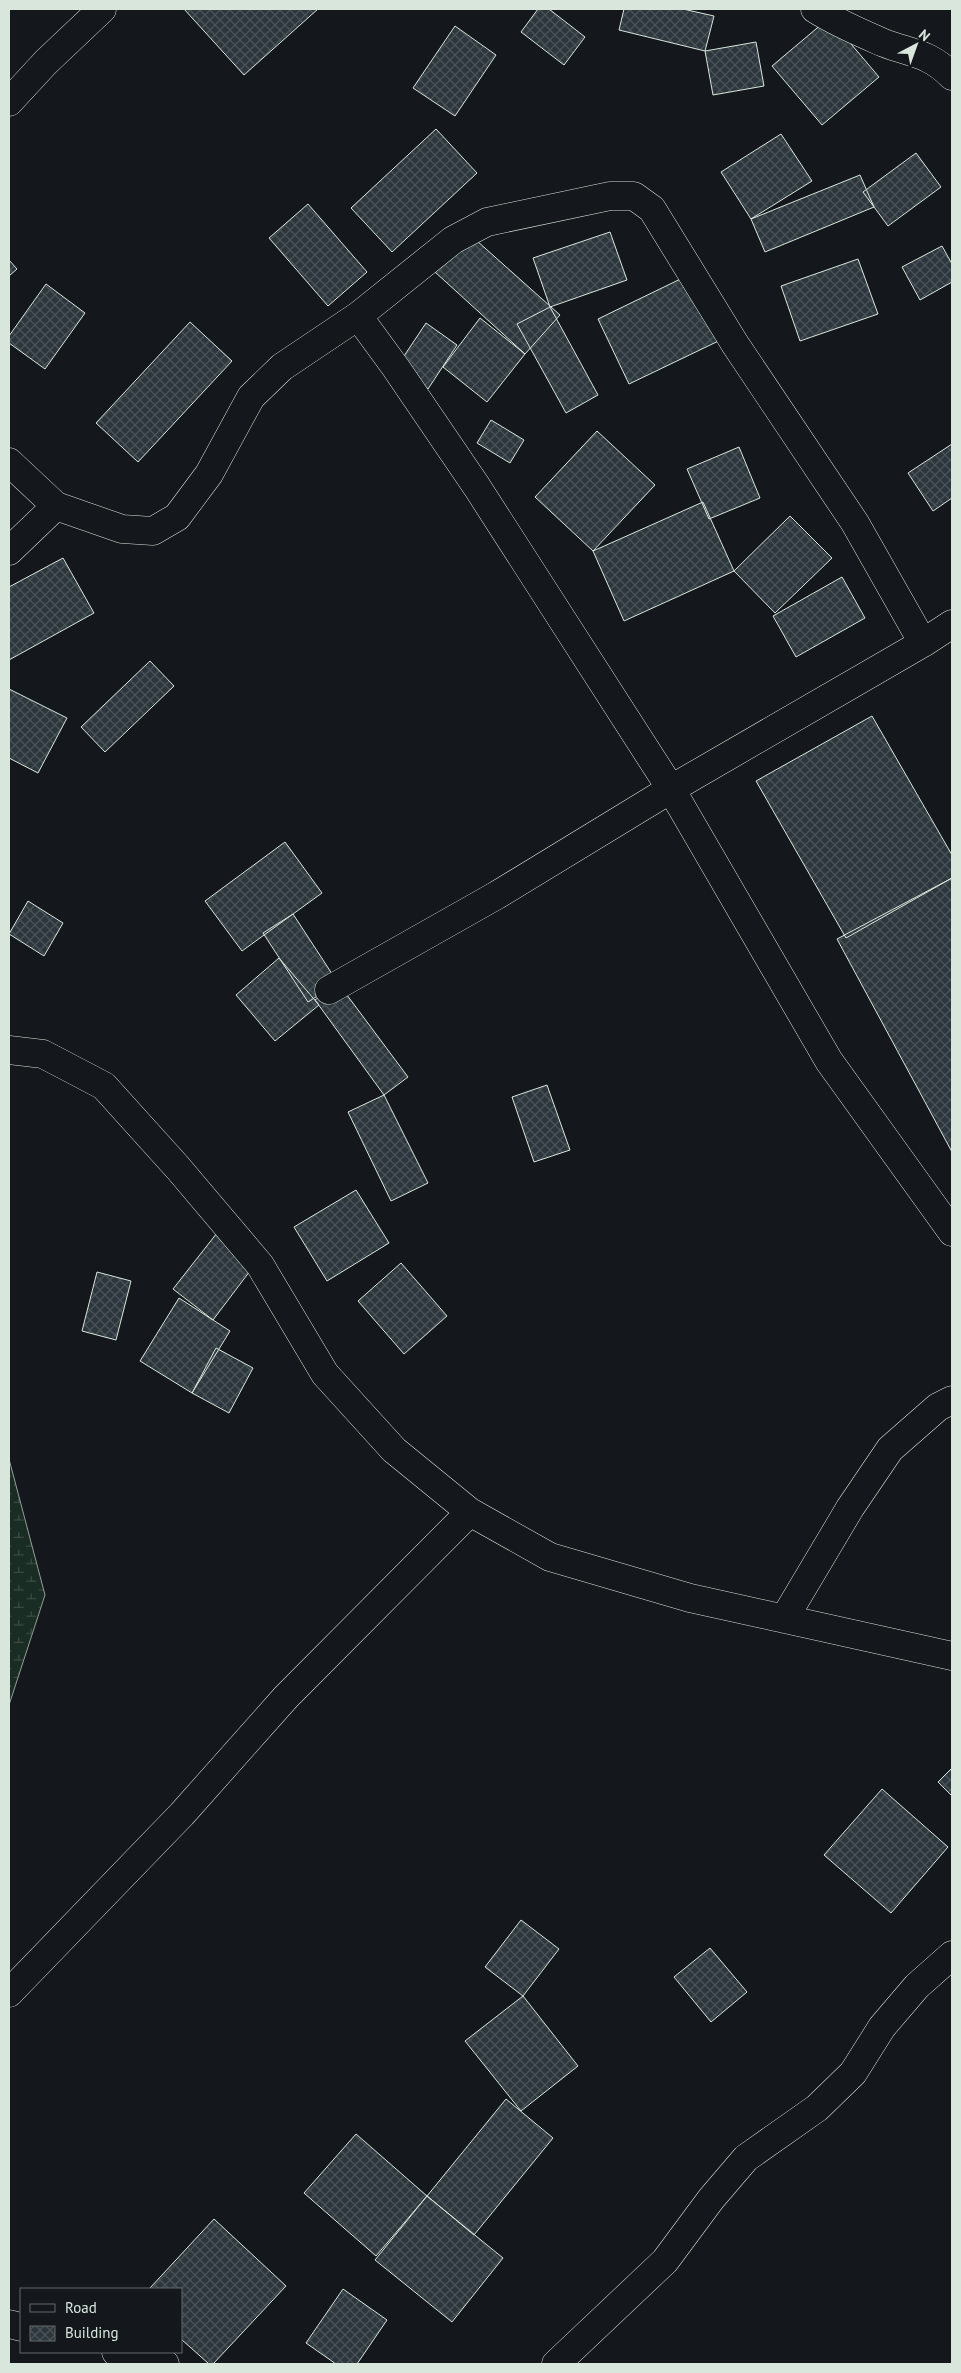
<svg xmlns="http://www.w3.org/2000/svg" width="961" height="2373" viewBox="0 0 961 2373" font-family="'PT Sans',sans-serif">
<style>
.wetland{fill:url(#wetland-marsh);stroke:#939e99}
.building{fill:url(#building-cross-hatch);stroke:#d8e6dc}
.lines{fill:none;stroke-linecap:round;stroke-linejoin:round}
.minor-casing{stroke:#d8e6dc;stroke-width:29}
.minor{stroke:#14181c;stroke-width:28}
</style>
<defs>
<pattern id="wetland-marsh" width="20" height="14" patternUnits="userSpaceOnUse" patternTransform="scale(1.25)"><rect width="20" height="14" fill="#1a2d24"/><path d="M1 5h8M5 5V1M11 12h8M15 12V8" fill="none" stroke="#3b4b43"/></pattern>
<pattern id="building-cross-hatch" width="8" height="8" patternUnits="userSpaceOnUse" patternTransform="scale(1.25)"><rect width="8" height="8" fill="#2c363c"/><path d="M0 0l8 8M0 8l8-8" fill="none" stroke="#4a5358"/></pattern>
</defs>
<rect width="100%" height="100%" fill="#14181c"/>
<!-- wetland -->
<path class="wetland" d="M9,1459l36,136 -36,110z"/>
<!-- building -->
<path class="building" d="M184,9h134l-74,66z
M538,9h11l36,28 -21,28 -43,-33z
M624,9h59l31,7 -9,35 -86,-21z
M829,18l50,59 -57,48 -50,-59z
M455,26l41,29 -41,61 -42,-28z
M756,42l8,44 -51,9 -8,-44z
M436,129l41,44 -85,79 -41,-44z
M781,134l31,47 -61,38 -30,-47z
M916,153l25,34 -53,39 -25,-34z
M860,175l14,32 -109,45 -14,-33z
M308,204l59,68 -39,34 -59,-68z
M458,224l102,91 -35,39 -101,-92z
M610,232l17,48 -77,27 -17,-49z
M942,246l10,18v18l-32,18 -18,-33z
M858,259l20,55 -78,27 -19,-55z
M9,260l8,9 -8,7z
M699,270l32,65 -102,49 -31,-65z
M46,284l39,29 -40,56 -36,-26v-7z
M550,307l48,88 -32,18 -49,-89z
M480,318l45,36 -38,48 -44,-35z
M190,322l42,39 -94,101 -42,-39z
M426,323l31,22 -29,44 -32,-21z
M491,420l33,20 -14,23 -33,-20z
M597,431l58,54 -62,66 -58,-54z
M952,444v54l-19,13 -25,-38z
M739,447l21,51 -51,21 -22,-50z
M703,502l31,69 -110,50 -31,-70z
M790,516l42,42 -57,55 -41,-42z
M63,558l31,55 -85,47v-73z
M842,577l23,41 -69,39 -23,-41z
M150,661l24,25 -69,66 -24,-25z
M9,689l58,29 -29,55 -29,-15z
M872,716l80,139v23l-106,60 -90,-157z
M285,842l37,51 -80,58 -37,-50z
M952,878v274l-115,-213z
M28,901l35,22 -19,33 -35,-22z
M293,914l45,69 -30,19 -45,-69z
M279,958l40,47 -44,36 -39,-46z
M338,983l70,94 -24,18 -69,-95z
M547,1085l23,65 -36,12 -22,-65z
M384,1095l44,88 -37,18 -43,-89z
M356,1190l33,53 -62,38 -33,-54z
M217,1233l39,30 -43,57 -40,-31z
M401,1263l46,53 -43,38 -46,-53z
M97,1272l34,9 -15,59 -34,-9z
M179,1298l51,33 -38,62 -52,-32z
M216,1348l37,20 -24,45 -37,-20z
M952,1768v28l-14,-14z
M882,1789l66,58 -57,66 -67,-58z
M521,1920l38,29 -36,47 -38,-29z
M710,1948l37,44 -36,30 -37,-45z
M523,1996l55,70 -57,45 -56,-70z
M506,2099l47,39 -79,97 -47,-39z
M356,2134l71,62 -51,60 -72,-63z
M427,2196l76,62 -51,64 -77,-62z
M214,2219l72,67 -73,78h-4l-28,-25v-50h-32z
M343,2289l44,31 -30,44h-21l-30,-21z"/>
<g class="lines">
<defs>
<path id="minor" d="M815,9c22,14 46,24 69,34 29,11 45,10 68,33
M9,102l37,-40 56,-53
M358,316l38,52 81,119 194,302 158,272 123,171
M9,462l47,44 66,23 31,2 24,-14 32,-43 42,-77 31,-30 76,-51 95,-76 34,-18 123,-26h24l18,13 83,135 120,179 68,120
M9,551l47,-45
M329,990l168,-95 174,-106 252,-146 29,-19
M9,1050l34,4 61,32 74,82 82,97 65,109 69,76 76,62 80,45 140,41 262,58
M784,1619l66,-111 40,-59 48,-42 14,-7
M9,1993l173,-179 104,-117 184,-185
M9,2324l12,3
M116,2352l49,12
M556,2364l109,-103 46,-62 35,-41 71,-50 36,-35 29,-46 35,-41 35,-31"/>
</defs>
<!-- minor casing -->
<use href="#minor" class="minor-casing"/>
<!-- minor -->
<use href="#minor" class="minor"/>
</g>
<!-- border -->
<rect width="961" height="2373" fill="none" stroke="#d8e6dc" stroke-width="20"/>
<!-- legend -->
<rect x="20" y="2288" width="162" height="65" fill="#14181c" stroke="#626a69"/>
<rect x="30" y="2304" width="25" height="8" fill="#14181c" stroke="#626a69"/>
<text x="65" y="2313" font-size="15" fill="#d8e6dc">Road</text>
<rect x="30" y="2326" width="25" height="15" fill="url(#building-cross-hatch)" stroke="#626a69"/>
<text x="65" y="2338" font-size="15" fill="#d8e6dc">Building</text>
<!-- north arrow -->
<g transform="translate(916 45) rotate(41)" stroke="#14181c" stroke-width="4" paint-order="stroke">
<path d="M0-4L9 19L0 12L-9 19Z" fill="#d8e6dc"/>
<text y="-8" font-size="14" font-weight="bold" text-anchor="middle" fill="#d8e6dc">N</text>
</g>
</svg>
